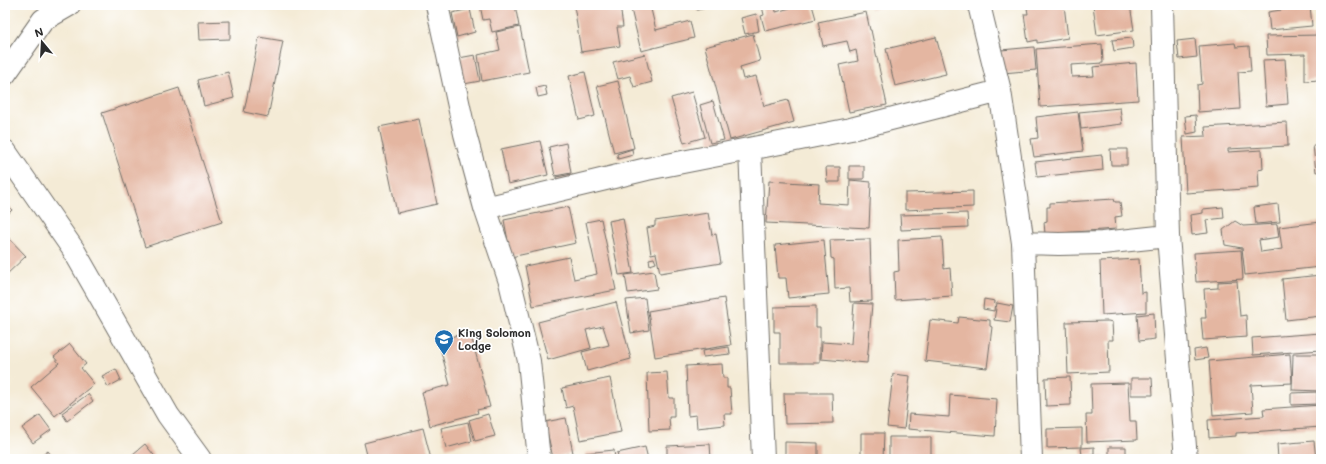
<svg xmlns="http://www.w3.org/2000/svg" width="1326" height="464" viewBox="0 0 1326 464" font-family="Mali,sans-serif">
<style>
.building{fill:#e4b6a1}
.lines{fill:none;stroke-linecap:round;stroke-linejoin:round}
.minor-casing{stroke:#716e67;stroke-width:24}
.minor{stroke:#fff;stroke-width:22}
.labels{text-anchor:middle;stroke-width:3.5;stroke-linejoin:round;paint-order:stroke}
.poi-label{font-size:11px;font-weight:bold;fill:#2b2b2b;stroke:#fff;text-anchor:start}
</style>
<rect width="100%" height="100%" fill="#fff"/>
<filter id="ink" filterUnits="userSpaceOnUse"><feTurbulence type="fractalNoise" baseFrequency=".025" numOctaves="2"/><feDisplacementMap in="SourceGraphic" scale="8" xChannelSelector="R" yChannelSelector="G"/><feConvolveMatrix kernelMatrix="1 2 1 2 8 2 1 2 1" color-interpolation-filters="sRGB"/></filter>
<filter id="wash" filterUnits="userSpaceOnUse"><feTurbulence type="fractalNoise" baseFrequency=".012" numOctaves="4" result="noise"/><feDisplacementMap in="SourceGraphic" scale="16" xChannelSelector="R" yChannelSelector="G"/><feGaussianBlur stdDeviation="0.9" result="paint"/><feColorMatrix in="noise" values="0 0 0 0 0 0 0 0 0 0 0 0 0 0 0 0 0 1.4 0 .05"/><feComposite in="paint" operator="in"/></filter>
<g filter="url(#wash)">
<rect width="100%" height="100%" fill="#f4ebd6"/>
<g id="blocks">
<!-- building -->
<path class="building" d="M480,5h35l4,21 -27,6 -3,-13 -6,1z
M574,5h46l3,22h-6l3,19 -39,6z
M648,5h2l6,25 34,-9 4,17 -53,13 -10,-42z
M696,5h20v1l-19,4z
M765,5h10l1,7 14,-4 -1,-3h23l4,14 -51,12 -4,-15 3,-1 -2,-9z
M870,5h19v1l-18,3z
M1032,5h32l4,33 -31,5v-3l-9,2 -4,-28h4l-1,-6 6,-1z
M1093,5h37l4,25 -37,5z
M1281,5h29l2,21 -42,4 -2,-18 13,-2z
M470,9l5,23 -18,5 -5,-24z
M866,12l4,18h1l16,75 -38,7 -10,-47 19,-4 -2,-11 -6,2 -3,-11 -24,5 -5,-24z
M756,14l3,17 -14,3 -4,-16z
M230,21v18l-31,1 -1,-18z
M520,27l9,45 -47,9 -4,-26 22,-5 -4,-18z
M753,34l7,27 -20,6 3,12 13,-3 8,30 24,-6 6,22 -64,18 -25,-93z
M1320,35v45l-15,1v-27l-38,1 -1,-19z
M259,37l24,4 -15,76 -24,-5z
M936,37l10,37 -51,12 -9,-37z
M1132,38l1,10 -19,3 -2,-11z
M1195,39l2,18 -18,2 -2,-18z
M1235,43l1,4 13,-1 2,25 -13,1 2,37 -42,3 -1,-27 5,-1 -3,-38z
M1102,44l1,19 -32,2 1,12 22,-1 -1,-9 43,-4 2,37 -98,7 -4,-58z
M1034,47l2,23 -33,3 -2,-23z
M645,54l7,28 -18,5 -4,-11 -12,3 -5,-17z
M475,55l5,26 -16,3 -5,-26z
M1285,59l3,45 -22,2 -3,-46z
M228,72l6,26 -30,8 -6,-26z
M585,72l10,44 -16,4 -10,-44z
M618,81l16,67 -20,5 -17,-67z
M545,86l2,9 -9,2 -2,-9z
M179,88l43,134 -77,25 -43,-134z
M692,92l13,45 -21,6 -13,-45z
M713,101l11,39 -14,3 -10,-38z
M1120,108l2,16 -41,5 -2,-17z
M1078,112l5,39 -49,6 -3,-18 7,-1 -2,-21z
M1196,115l1,17 -10,2 -2,-18z
M419,119l18,85 -40,9 -18,-86z
M1287,122l1,24 -60,3v3l34,-2 1,19 -5,1 1,18 -73,5 -3,-56 23,-1 -1,-9z
M540,141l8,34 -40,9 -7,-35z
M566,143l5,30 -16,3 -6,-29z
M1313,145h8v26l-5,1z
M632,149l1,6 -15,4 -1,-5z
M1110,149h17v16h-16z
M1102,155l1,15 -66,7 -2,-15z
M849,166h15v13h-15z
M826,167h14v15h-13z
M572,174l1,6 -16,3 -1,-6z
M850,180l21,2 -2,46 -103,-5 3,-42 50,3 -1,19 31,2z
M973,191v16l-68,3v-17z
M1114,199l1,3h5l2,14 -7,1 1,12 -71,5 -1,-12 3,-1v-14h3v-4z
M5,202l7,8 -7,7z
M1278,204l2,18 -24,2 -2,-17z
M568,207l8,36 -65,14 -7,-37z
M1223,207l1,11 -18,2 2,13 -16,2 -2,-20 13,-2v-4z
M708,213l4,22 4,-1 5,29 -61,10 -4,-20 -5,1 -4,-26 8,-2v-5z
M967,213l1,14 -67,3 -1,-15z
M623,218l10,55 -14,2 -10,-54z
M601,219l15,71 -83,16 -8,-40 44,-9 5,22 23,-5 -11,-52z
M1235,221l8,5 34,-2 2,13 -20,3 2,12 21,-3 -3,-22 42,-5v45l-76,8 -3,-27 -17,-3 -2,-15z
M5,234l21,22 -21,20z
M942,237l2,32 6,-1 2,28 -57,4 -1,-28 5,-1 -1,-31z
M870,239l2,62 -22,1 -1,-14 -14,1 -1,-30 -3,-1 -1,-18z
M824,240l5,54 -41,4 -2,-20h-8l-3,-33z
M1241,250l2,29 -47,3 -2,-29z
M654,258l2,5 -6,2 -1,-6z
M1139,259l2,34 5,-1v20l-44,3 -2,-54z
M654,271l3,18 -29,4 -3,-18z
M1321,275v41l-35,4 -4,-41z
M1237,281l3,35 6,-1 1,22 -44,3 -2,-22h5l-2,-29 14,-1v-6z
M645,298l4,32 -18,3 -5,-33z
M724,298l7,47 -76,12 -7,-46z
M984,299l11,2 -1,10 -11,-2z
M616,302l15,57 -44,12 -5,-19 27,-7 -6,-19 -17,4 5,18 -43,12 -10,-38z
M854,303l18,1 -5,59 -46,-4 1,-17 29,2z
M997,303l16,3 -3,16 -16,-2z
M816,306v21h4v36h-40v-31h-6v-25z
M1154,313l1,26 -16,2 -2,-26z
M959,317l31,3v6l2,1 -5,41 -62,-7 5,-41 28,3z
M1108,321l4,1 1,18h-5l1,32 -41,2 -2,-52z
M470,332l20,75 -13,3 1,3 -48,13 -8,-34 28,-7 -12,-45z
M1321,333v17l-68,5 -1,-17z
M70,344l16,20 -5,4 13,16 -39,32 -24,-29 28,-24 -5,-6z
M729,347l1,7 -27,3 -1,-6z
M1206,348l2,10 -13,2 -1,-10z
M1290,354l2,29 -41,2 2,27 -40,3 -4,-54z
M1293,354h28v37l-29,-1z
M722,364l1,14h4v10h3l2,26h-8l1,11 -28,3 -1,-13 -8,1 -2,-50z
M116,369l5,11 -13,7 -6,-11z
M667,372l2,26h5v19h-5l1,13 -21,1 -2,-58z
M893,374l17,2 -6,53 -17,-2z
M1070,377l1,28 -25,1 -1,-28z
M610,378l11,54 -41,8 -7,-34 -7,2 -4,-20z
M1131,378h21l1,17h-22z
M1128,383l2,38h6l1,19 -50,2 -1,-27h6l-1,-31z
M1317,392v12l-26,1v-12z
M784,393h48l1,30 -48,1z
M88,394l5,7 -26,20 -5,-8z
M950,395l47,4 -2,37 -87,-7 1,-15 40,3z
M1321,405v22l-85,6v3l-27,2 -1,-18 56,-4 -1,-7z
M488,414l7,22 -20,5 -6,-21z
M40,415l11,15 -18,13 -11,-15z
M566,418l7,35 -20,5 -8,-36z
M468,422l4,19 -26,7 -5,-20z
M423,428l8,31h-63l-4,-16z
M1082,428v19l-35,1v-19z
M861,433h23l-1,26h-22z
M889,437h42v22h-42z
M1314,441l2,18h-38l-1,-15z
M785,442l33,1v16h-33z
M145,444l12,15h-30z
M710,444l1,15h-44v-13z
M645,447l3,12h-29l-2,-6z
M1094,447v7l-12,1 -1,-7z
M1109,447h17v12h-17z
M614,450l1,9h-29l-1,-6z
M48,451l6,8h-17z
M1104,456v3h-31v-1z"/>
</g>
</g>
<g filter="url(#ink)">
<use href="#blocks" fill-opacity="0" stroke="#716e67" stroke-width="1"/>
<g class="lines">
<defs>
<path id="minor" d="M437,5l28,129 20,74 25,74 19,79 10,98
M979,5l21,86 23,152 36,1 43,-1 66,-7
M1162,5l6,231 18,223
M5,74l38,-54 26,-15
M750,150l13,309
M5,151l68,98 95,166 32,44
M485,208l162,-39 204,-40 149,-38
M1023,243l8,216"/>
</defs>
<!-- minor casing -->
<use href="#minor" class="minor-casing"/>
<!-- minor -->
<use href="#minor" class="minor"/>
</g>
</g>
<!-- icons -->
<defs>
<symbol id="school-pin" viewBox="-11 -11 22 30"><path d="M0 17L-7.5 6A9.5 9.5 0 1 1 7.5 6Z" fill="#1f6fb2" stroke="#fff"/><path d="M0-5L7-2L0 1L-7-2ZM-4 1L0 2.5L4 1V4Q0 6-4 4Z" fill="#fff"/></symbol>
</defs>
<g fill-rule="evenodd">
<use href="#school-pin" x="433" y="328" width="22" height="30"/>
</g>
<g class="labels">
<!-- poi labels -->
<g class="poi-label">
<text x="458" y="337">King Solomon<tspan x="458" dy="13">Lodge</tspan></text>
</g>
</g>
<!-- margin -->
<rect width="1326" height="464" fill="none" stroke="#fff" stroke-width="20"/>
<!-- north arrow -->
<g transform="translate(42 42) rotate(342)" stroke="#ffffff" stroke-width="3" paint-order="stroke">
<path d="M0-3L7 15L0 10L-7 15Z" fill="#2b2b2b"/>
<text y="-6" font-size="11" font-weight="bold" text-anchor="middle" fill="#2b2b2b">N</text>
</g>
</svg>
